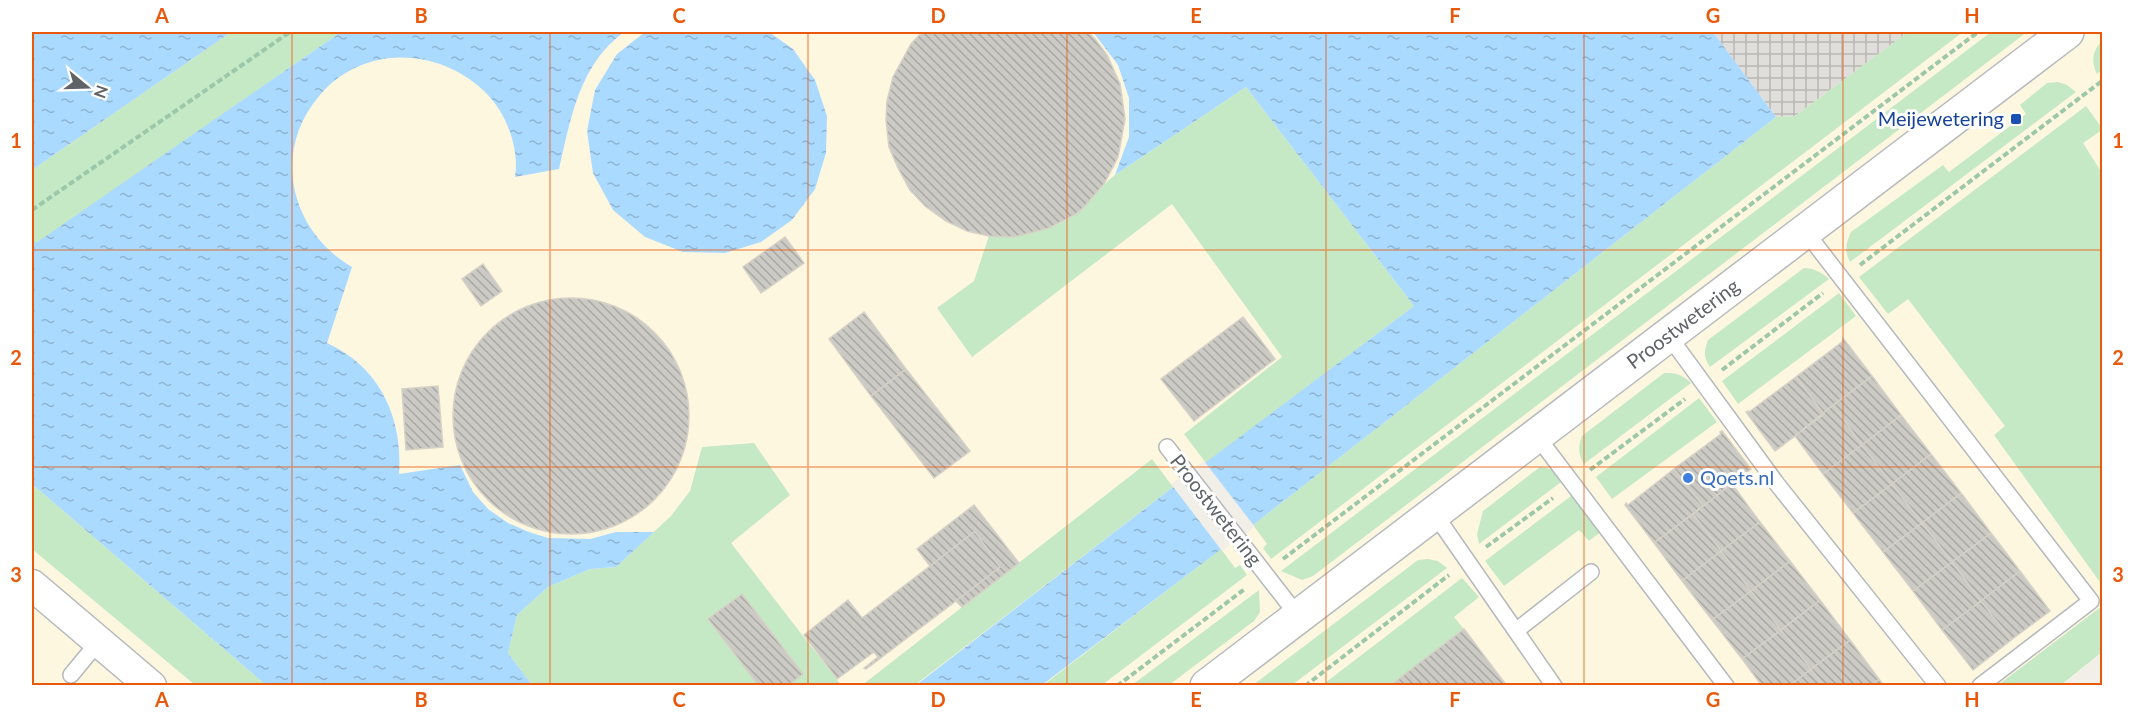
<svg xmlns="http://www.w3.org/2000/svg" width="2134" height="717" viewBox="0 0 2134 717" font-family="Lato,sans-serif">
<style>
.commercial{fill:#fef7e0}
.industrial{fill:url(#industrial-grid)}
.green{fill:#c5e8c5}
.water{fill:url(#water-ripples)}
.pier{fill:#f1efe8}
.building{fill:url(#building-back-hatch);stroke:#d6d1c6;stroke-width:1.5}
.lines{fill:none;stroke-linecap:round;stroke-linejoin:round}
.lane-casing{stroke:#b5b8bc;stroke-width:18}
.street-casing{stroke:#b5b8bc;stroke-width:33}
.secondary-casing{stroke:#b6babf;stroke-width:36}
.path{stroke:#9cc7a9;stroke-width:4;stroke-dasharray:6 3;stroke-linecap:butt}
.lane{stroke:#fff;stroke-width:15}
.street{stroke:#fff;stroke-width:30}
.secondary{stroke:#fff;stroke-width:33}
.grid{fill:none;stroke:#e8590c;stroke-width:1.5;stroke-opacity:0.55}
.transit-dot{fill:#1a4fb4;stroke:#fff;stroke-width:2}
.shop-dot{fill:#3f7fe0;stroke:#fff;stroke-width:2}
.labels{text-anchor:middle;stroke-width:6;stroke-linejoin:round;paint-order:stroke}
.transit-label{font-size:20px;fill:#164399;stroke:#fff;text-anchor:end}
.street-label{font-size:20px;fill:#5f6368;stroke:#fff}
.shop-label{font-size:20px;fill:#366cbe;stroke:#fff;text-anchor:start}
.neatline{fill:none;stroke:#e8590c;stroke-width:2}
.grid-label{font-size:20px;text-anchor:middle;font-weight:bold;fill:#e8590c}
</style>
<defs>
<pattern id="industrial-grid" width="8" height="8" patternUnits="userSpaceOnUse" patternTransform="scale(1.5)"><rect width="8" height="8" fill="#e0deda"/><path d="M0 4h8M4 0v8" fill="none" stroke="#b9b8b5"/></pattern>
<pattern id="water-ripples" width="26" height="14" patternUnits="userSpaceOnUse" patternTransform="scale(1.5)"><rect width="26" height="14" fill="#aadaff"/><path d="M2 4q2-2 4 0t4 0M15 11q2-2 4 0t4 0" fill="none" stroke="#8eb4d2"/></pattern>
<pattern id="building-back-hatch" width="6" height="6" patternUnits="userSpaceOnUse" patternTransform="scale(1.5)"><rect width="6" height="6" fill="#cccac5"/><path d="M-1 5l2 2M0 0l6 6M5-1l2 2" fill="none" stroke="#a9a8a4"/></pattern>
</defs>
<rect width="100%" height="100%" fill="#f1efe8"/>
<!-- commercial -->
<path class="commercial" d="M247,32h1855v620l-41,34 -2029,-1v-503z"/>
<!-- industrial -->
<path class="industrial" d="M1713,32h195l-113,84 -19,1z"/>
<!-- green -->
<path class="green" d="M231,32h110l-305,212 -4,-6v-68z
M1908,32h55l-692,527 -8,-11 4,-4 -14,-19 523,-408 19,-1z
M1991,32h36l-714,544 -11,4 -21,-9z
M2102,41v29l-5,4c-6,-12 -5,-23 5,-33z
M2058,82l9,3 9,7 -226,170c-6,-12 -4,-19 1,-30l92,-67 6,7 77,-58 -6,-9 27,-22z
M1246,87l168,219 -208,157 -22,-29 98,-77 -110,-153 -200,153 -35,-49 37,-27 15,-45c35,2 70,-6 96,-30 11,-10 18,-22 30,-31z
M2086,106l16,22v2l-19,13 19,30v412l-108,-150 11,-9 -97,-127 -20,15 -29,-37z
M1804,268c10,0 17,4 25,11l-119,88c-7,-10 -6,-16 -2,-27z
M1839,293l17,23 -118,88 -16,-23z
M1664,373c12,0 18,1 27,10l-107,81c-6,-10 -6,-17 -2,-28z
M1699,398l18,24 -105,77 -16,-22z
M754,443l36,52 -59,48 110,142h-309l-24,-32 9,-38 31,-28 42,-18 26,-2 55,-51 19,-25 12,-44z
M1152,459l21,28 -258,198 -54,1z
M1540,467l11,2 14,10 -86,65 -2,-10 6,-23z
M32,484l234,201h-71l-163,-136z
M1575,493l27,38 -13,10 -10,-11 -75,56 -19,-25z
M1221,549l14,19 5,-3 7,10 -145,110 -60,1z
M1428,559l10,2 9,7 -155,117h-39l165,-125z
M1462,578l17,19 -25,20 10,12 -74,56 -69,1z
M1259,590l1,22 -6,9 -85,64h-37z
M2102,606v46l-41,33h-63z"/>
<!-- water -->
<path class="water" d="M32,32h199l-199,138z
M341,32h283c-45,33 -53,86 -65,137l-44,8c5,-30 -10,-67 -32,-87 -47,-43 -120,-45 -163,5 -49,56 -30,136 32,172l-25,76c53,24 76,75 72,131l61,-9 13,27 15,17 20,14 21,9 19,6 42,1 26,-7h38l-38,35 -26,2 -42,18 -31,28 -9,38 24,32h-266l-234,-201v-246l4,5z
M645,32h124l24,17 22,31 12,36 -1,37 -11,36 -23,31 -31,22 -36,11 -42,-1 -38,-15 -32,-27 -20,-37 -6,-42 8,-41 22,-36z
M1093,32h620l63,85 -523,408 -211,160 -127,1 258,-199 241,-181 -168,-219 -131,88 14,-38v-39l-11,-33z"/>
<!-- pier -->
<path class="pier" d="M1204,461l51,66 -33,24 -51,-67z"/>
<!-- building -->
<path class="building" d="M922,32h166l7,7 12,16 13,29 5,35 -7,38 -14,27 -19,22 -9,8 -27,14 -35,9 -25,-1 -22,-5 -21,-10 -21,-15 -15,-16 -12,-22 -9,-21 -3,-27 1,-19 6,-24 18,-33z
M785,237l19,26 -43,30 -18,-26z
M483,264l19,27 -21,15 -19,-27z
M453 416a118 118 0 1 1 236 0a118 118 0 1 1-236 0Z
M864,312l42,57 -35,27 -42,-57z
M1243,317l32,42 -81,62 -33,-42z
M1843,338l29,38 -49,37 -27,-36 46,-35z
M906,369l64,82 -36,27 -63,-82z
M1872,376l29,39 -39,30 -29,-40z
M1796,377l28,37 -49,37 -29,-39 2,-1 1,1z
M438,386l5,61 -37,3 -4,-61z
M1833,405l29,40 -39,29 -28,-38z
M1901,415l30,39 -39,30 -30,-39z
M1722,431l29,38 -48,37 -29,-37 47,-35 -1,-2z
M1862,445l30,39 -39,29 -30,-39z
M1931,454l30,39 -39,30 -30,-39z
M1674,469l29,37 -49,37 -29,-38 1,-2 2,2z
M1732,484l28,38 -39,29 -28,-37z
M1892,484l30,39 -39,29 -30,-39z
M1961,493l30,40 -39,29 -30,-39z
M974,505l45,58 -57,44 -6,-6 -90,68 -2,-1 14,-11 -4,-5 -37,27 -33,-44 44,-35 14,18 68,-52 -13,-17z
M974,505l45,58 -57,44 -6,-6 44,-34 -24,-34 -2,-1 -44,34 -13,-17z
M1693,514l28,37 -39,30 -28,-38z
M1760,522l30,39 -39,30 -30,-40z
M1922,523l30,39 -39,29 -30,-39z
M1991,533l29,38 -39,30 -29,-39z
M1721,551l30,40 -39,29 -30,-39z
M1790,561l30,39 -39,30 -30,-39z
M1952,562l29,39 -39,29 -29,-39z
M2020,571l30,40 -39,29 -30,-39z
M1751,591l30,39 -39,29 -30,-39z
M742,594l61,80 -16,12h-28l-51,-67z
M1820,600l30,40 -39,29 -30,-39z
M1981,601l30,39 -38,30 -31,-40z
M1464,629l43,57h-117l16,-13z
M1781,630l30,39 -22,17h-27l-20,-27z
M1850,640l29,39 -9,7h-47l-12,-17z
M1811,669l12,17h-34z
M1879,679l5,7h-14z"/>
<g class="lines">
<defs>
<path id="lane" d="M1805,231l286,370 -111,85
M1668,335l109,149 161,202
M1536,435l190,251
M1167,447l131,169
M1434,513l120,173
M1517,630l74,-58
M71,675l28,-34"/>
<path id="street" d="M32,585l119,101"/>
<path id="secondary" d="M1207,686l860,-654"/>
</defs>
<!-- lane casing -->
<use href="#lane" class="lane-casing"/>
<!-- street casing -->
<use href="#street" class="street-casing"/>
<!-- secondary casing -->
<use href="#secondary" class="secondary-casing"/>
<!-- path -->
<path class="path" d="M32,210l258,-178
M1860,265l242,-184
M1722,370l101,-77
M1590,470l95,-71
M1486,547l67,-49
M1283,559l695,-527
M1117,686l129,-98
M1305,686l144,-111"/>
<!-- lane -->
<use href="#lane" class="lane"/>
<!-- street -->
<use href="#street" class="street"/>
<!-- secondary -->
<use href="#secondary" class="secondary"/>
</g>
<!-- grid -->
<path class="grid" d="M292,32v654M550,32v654M808,32v654M1067,32v654M1326,32v654M1584,32v654M1843,32v654M32,250h2070M32,467h2070"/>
<!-- markers -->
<rect class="transit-dot" x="2010" y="113" width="12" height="12" rx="3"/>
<circle class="shop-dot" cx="1688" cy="478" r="6"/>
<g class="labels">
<!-- transit labels -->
<g class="transit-label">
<text x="2004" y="126">Meijewetering</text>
</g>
<!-- street labels -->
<g class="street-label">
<text transform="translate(1683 324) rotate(-37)" y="7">Proostwetering</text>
<text transform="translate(1216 510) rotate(52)" y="7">Proostwetering</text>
</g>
<!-- shop labels -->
<g class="shop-label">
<text x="1700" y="485">Qoets.nl</text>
</g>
</g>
<!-- border -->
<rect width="2134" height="717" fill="none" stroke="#ffffff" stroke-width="66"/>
<!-- north arrow -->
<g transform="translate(87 87) rotate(109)" stroke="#ffffff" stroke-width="4.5" paint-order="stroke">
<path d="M0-4.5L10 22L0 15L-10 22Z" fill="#5f6368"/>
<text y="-9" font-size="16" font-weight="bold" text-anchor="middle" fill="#5f6368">N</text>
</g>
<rect x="33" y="33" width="2068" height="651" class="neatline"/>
<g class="grid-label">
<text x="162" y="23">A</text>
<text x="421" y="23">B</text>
<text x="679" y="23">C</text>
<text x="938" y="23">D</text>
<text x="1196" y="23">E</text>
<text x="1455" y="23">F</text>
<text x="1713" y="23">G</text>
<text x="1972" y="23">H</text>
<text x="16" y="148">1</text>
<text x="2118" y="148">1</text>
<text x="16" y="365">2</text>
<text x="2118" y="365">2</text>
<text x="16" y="582">3</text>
<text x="2118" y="582">3</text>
<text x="162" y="707">A</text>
<text x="421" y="707">B</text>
<text x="679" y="707">C</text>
<text x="938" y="707">D</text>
<text x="1196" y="707">E</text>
<text x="1455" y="707">F</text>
<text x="1713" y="707">G</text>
<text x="1972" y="707">H</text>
</g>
</svg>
